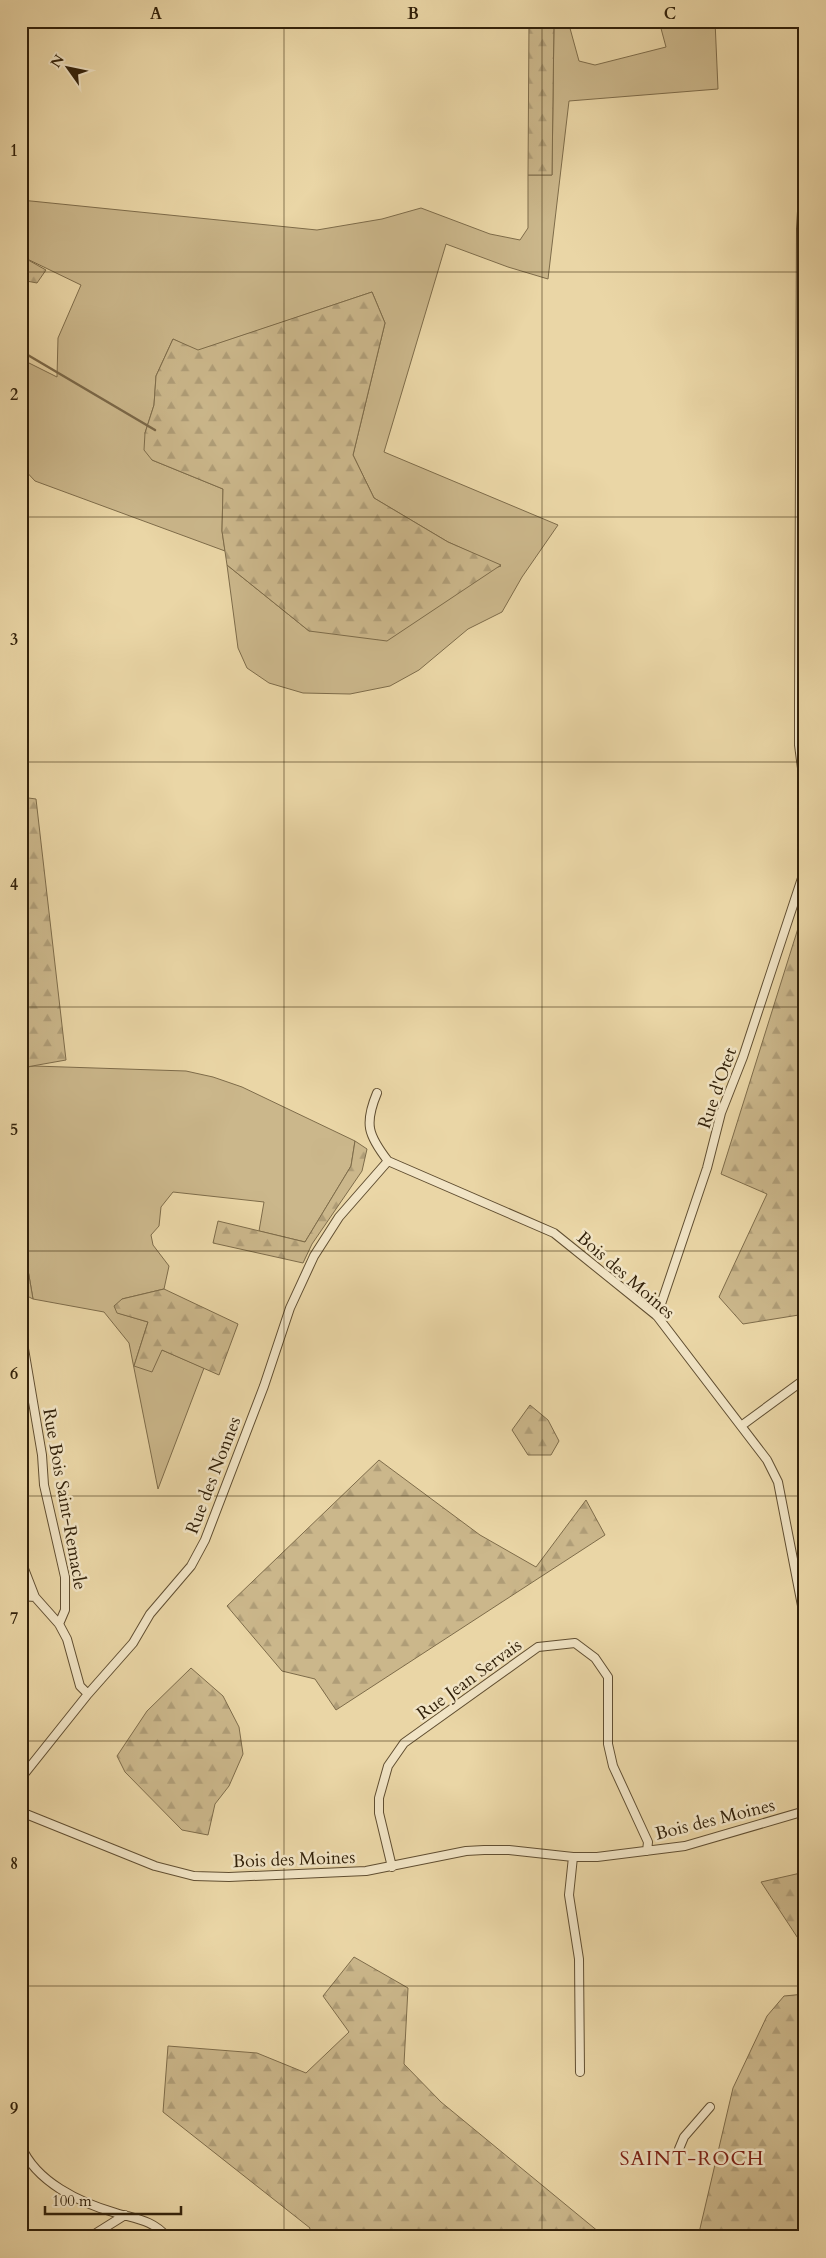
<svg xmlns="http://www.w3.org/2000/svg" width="826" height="2258" viewBox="0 0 826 2258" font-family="Cardo,serif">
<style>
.green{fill:#cbb78b;stroke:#7e6c4a}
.forest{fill:url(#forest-firs);stroke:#7e6c4a}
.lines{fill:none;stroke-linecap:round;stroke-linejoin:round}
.stream{stroke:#7b6848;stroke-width:2.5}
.street-casing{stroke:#604e31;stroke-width:10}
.secondary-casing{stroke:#32210a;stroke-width:14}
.street{stroke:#f1e4c5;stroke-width:8}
.secondary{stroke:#f1e4c5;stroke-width:11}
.grid{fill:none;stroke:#32210a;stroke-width:1;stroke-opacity:0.55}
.labels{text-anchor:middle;stroke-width:5;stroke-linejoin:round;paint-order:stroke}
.street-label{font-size:18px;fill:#32210a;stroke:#f1e4c5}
.quarter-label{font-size:20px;letter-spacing:1px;fill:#7a1f14;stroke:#f1e4c5}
.neatline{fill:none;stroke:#32210a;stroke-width:2}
.grid-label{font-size:16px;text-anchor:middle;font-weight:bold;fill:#32210a}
</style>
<defs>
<pattern id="forest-firs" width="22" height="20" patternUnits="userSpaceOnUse" patternTransform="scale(1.25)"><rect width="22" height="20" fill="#cbb78b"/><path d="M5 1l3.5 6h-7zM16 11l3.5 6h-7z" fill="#af9d77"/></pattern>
</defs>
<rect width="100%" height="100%" fill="#ead6a6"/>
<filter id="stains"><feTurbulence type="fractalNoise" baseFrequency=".004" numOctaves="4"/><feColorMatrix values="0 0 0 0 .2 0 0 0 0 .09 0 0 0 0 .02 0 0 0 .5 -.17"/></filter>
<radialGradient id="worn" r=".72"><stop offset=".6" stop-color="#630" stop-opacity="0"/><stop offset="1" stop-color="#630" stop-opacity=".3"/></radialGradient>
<!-- green -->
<path class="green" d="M554,21h14l11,40 16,4 71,-18 -7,-26h56l3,68 -149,12 -21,178 -40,-12 -62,-23 -62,208 174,73 -36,52 -20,35 -34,17 -49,41 -29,16 -40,8 -47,-1 -34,-10 -22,-15 -9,-20 -11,-83 82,66 192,-65 -53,-24 -74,-44 -21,-43 32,-132 -13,-31 -175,59 -24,-12 -17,37 -2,29 -9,28 7,27 71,29 -1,42 3,20 -190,-70 -14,-15v-107l36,18 1,-39 23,-53 -60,-29v-56l296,30 65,-11 39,-11 69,26 30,6 8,-12v-53h24z
M34,1066l152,5 27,6 29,10 113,54 -4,25 -46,76 -46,-11 5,-29 -91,-10 -12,15 -2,19 -8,9 2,10 16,21 -5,23 -42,10 -4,14 30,9 -14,44 28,-16 42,18 -46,121 -29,-146 -25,-31 -71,-13 -12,-70v-161z"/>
<!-- forest -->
<path class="forest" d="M529,21h25l-2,154h-24z
M21,256l25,14 -9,13 -16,-3z
M372,292l13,31 -32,132 21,43 74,44 53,23 -114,76 -78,-10 -82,-66 -5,-34 1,-42 -71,-29 -8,-10 1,-17 9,-28 2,-29 17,-37 25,11z
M21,797l15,2 30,261 -45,8z
M805,906v408l-62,10 -24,-27 48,-103 -46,-20z
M355,1141l12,8 -5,22 -50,73 -9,19 -90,-20 5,-22 87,21 46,-76z
M21,1229l12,70 -12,-6z
M164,1289l74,35 -19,51 -57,-25 -10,22 -18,-6 14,-44 -31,-9 -3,-7 8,-7z
M530,1405l18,15 11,21 -8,14h-23l-16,-25z
M379,1460l101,75 56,32 50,-67 19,35 -269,175 -21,-31 -33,-8 -55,-65z
M191,1668l32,28 16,31 4,27 -14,32 -14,18 -7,31 -26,-5 -57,-58 -8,-16 30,-45z
M805,1872v77l-44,-67z
M354,1957l54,31 -4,76 37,38 164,135h-299l4,-9 -147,-116 5,-66 89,7 49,20 43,-41 -26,-36z
M805,1994v243h-107l35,-149 34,-72 17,-20z"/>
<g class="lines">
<!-- stream -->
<path class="stream" d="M21,351l134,79"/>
<defs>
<path id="street" d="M805,158l-4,71 -2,478v38l6,46
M377,1093c-13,31 -9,42 11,68l166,72 103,83 110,144 11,22 27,139
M657,1316l50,-148 14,-55 22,-56 62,-188
M21,1331l21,124 2,30 21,92v33l-6,14
M741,1426l64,-47
M21,1561l14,36 24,27 8,15 13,47 8,8
M21,1596l14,1
M21,1778l67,-84 45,-51 17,-29 41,-48 14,-26 59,-154 26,-78 24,-52 25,-39 49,-56
M21,1812l134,54 39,10 35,1 137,-6 100,-20 18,-1h25l64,7h24l88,-11 120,-35
M573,1857l-4,38 10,64 1,113
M392,1867l-13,-54v-15l9,-32 16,-23 134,-96 37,-4 20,15 13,19v67l5,22 35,76 -1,9
M21,2146c15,36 59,57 95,67 20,6 37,7 51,24
M679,2149l5,-12 26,-30
M90,2237l35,-22"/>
<path id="secondary" d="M21,1772l1,3"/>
</defs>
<!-- street casing -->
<use href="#street" class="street-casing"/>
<!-- secondary casing -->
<use href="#secondary" class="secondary-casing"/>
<!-- street -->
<use href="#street" class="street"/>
<!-- secondary -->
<use href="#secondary" class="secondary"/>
</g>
<!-- grid -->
<path class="grid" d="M284,21v2216M542,21v2216M21,272h784M21,517h784M21,762h784M21,1007h784M21,1251h784M21,1496h784M21,1741h784M21,1986h784"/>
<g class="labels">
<!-- street labels -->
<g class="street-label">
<text transform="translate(717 1088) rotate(-71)" y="6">Rue d'Otet</text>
<text transform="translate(626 1275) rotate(41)" y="6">Bois des Moines</text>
<text transform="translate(213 1475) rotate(-69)" y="6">Rue des Nonnes</text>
<text transform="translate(65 1499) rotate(80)" y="6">Rue Bois Saint-Remacle</text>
<text transform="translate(469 1679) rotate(-36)" y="6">Rue Jean Servais</text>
<text transform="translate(715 1819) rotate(-14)" y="6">Bois des Moines</text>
<text transform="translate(294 1859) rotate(-2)" y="6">Bois des Moines</text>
</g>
<!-- quarter labels -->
<g class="quarter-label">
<text x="692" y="2165">SAINT-ROCH</text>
</g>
</g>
<!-- margin -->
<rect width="826" height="2258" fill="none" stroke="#ead6a6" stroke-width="55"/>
<!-- north arrow -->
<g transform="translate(68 68) rotate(303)" stroke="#f1e4c5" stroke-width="4" paint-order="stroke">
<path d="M0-4L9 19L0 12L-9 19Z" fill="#32210a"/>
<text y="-8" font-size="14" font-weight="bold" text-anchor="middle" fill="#32210a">N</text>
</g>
<!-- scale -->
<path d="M45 2206v8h136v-8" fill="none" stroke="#32210a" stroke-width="2.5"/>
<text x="52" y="2206" font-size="15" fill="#32210a" stroke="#f1e4c5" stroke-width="4" paint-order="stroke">100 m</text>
<rect x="28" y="28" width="770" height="2202" class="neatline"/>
<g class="grid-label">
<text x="156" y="19">A</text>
<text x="413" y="19">B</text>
<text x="670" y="19">C</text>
<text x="14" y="156">1</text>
<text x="14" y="400">2</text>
<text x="14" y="645">3</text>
<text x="14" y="890">4</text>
<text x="14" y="1135">5</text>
<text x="14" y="1379">6</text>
<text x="14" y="1624">7</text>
<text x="14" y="1869">8</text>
<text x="14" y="2114">9</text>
</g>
<rect width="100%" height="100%" filter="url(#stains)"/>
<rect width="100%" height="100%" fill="url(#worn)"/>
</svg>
